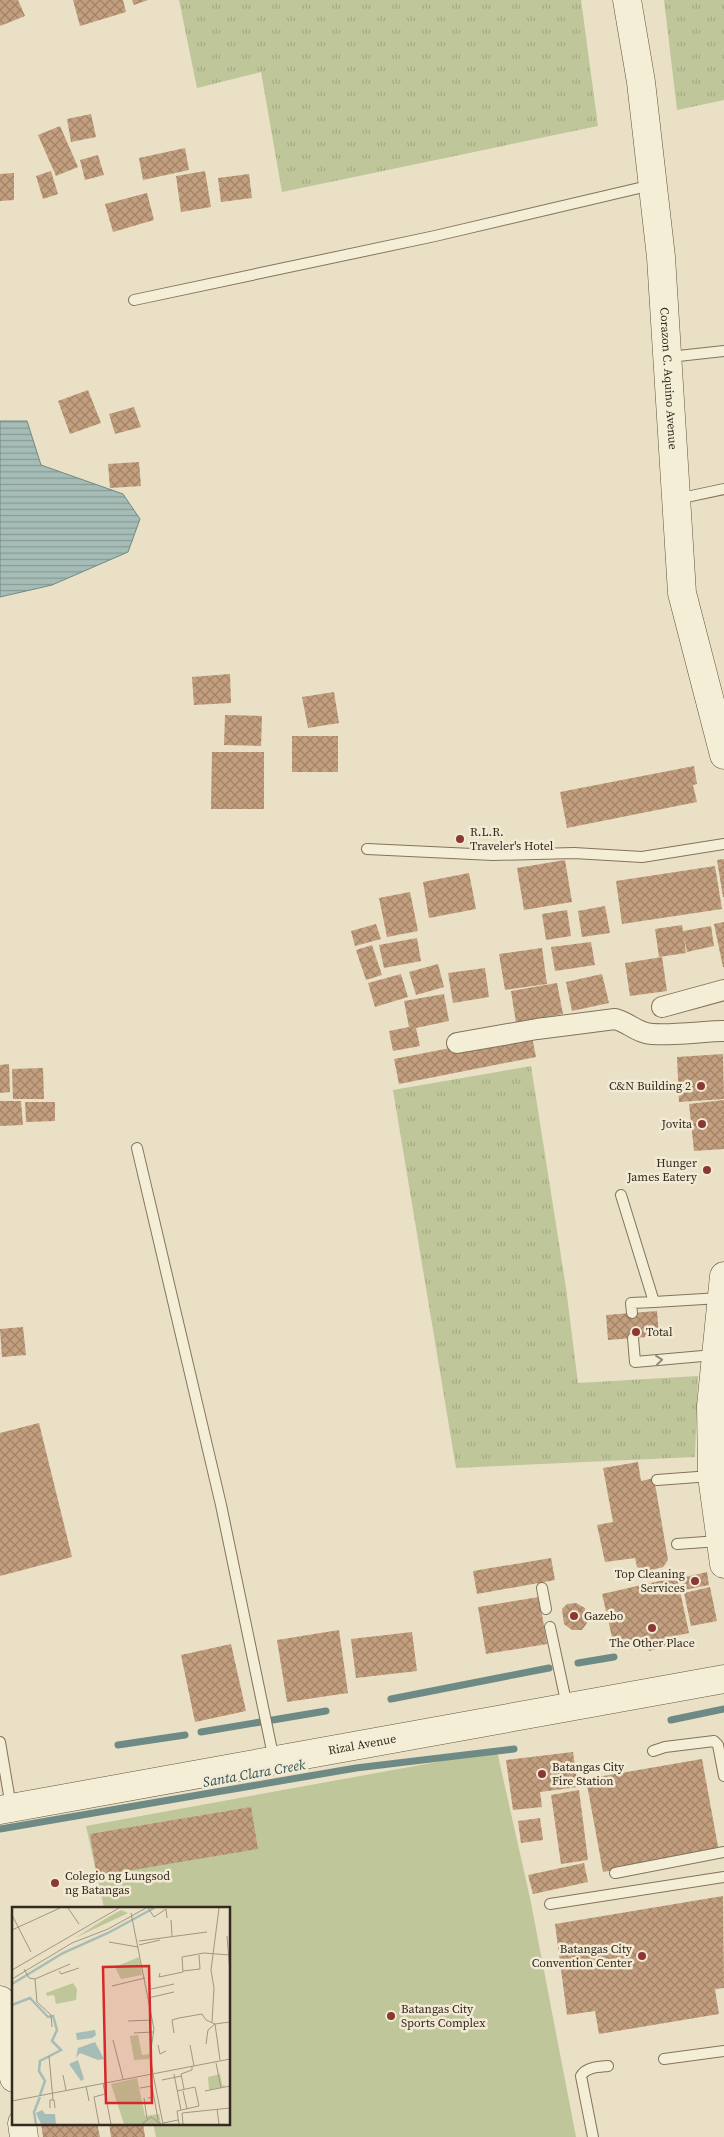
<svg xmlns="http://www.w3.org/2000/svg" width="724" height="2137" viewBox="0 0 724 2137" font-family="'Source Serif 4',serif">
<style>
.grass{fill:url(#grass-tufts)}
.pitch{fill:#bfc69a}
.water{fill:url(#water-rules);stroke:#6e8a85}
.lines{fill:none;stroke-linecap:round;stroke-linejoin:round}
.stream{stroke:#6e8a85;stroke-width:7}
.building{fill:url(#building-cross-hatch)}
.lane-casing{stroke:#82735d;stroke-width:12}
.street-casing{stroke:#82735d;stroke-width:22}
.secondary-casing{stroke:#645440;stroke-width:29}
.lane{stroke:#f5eed7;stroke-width:10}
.street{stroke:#f5eed7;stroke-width:20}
.secondary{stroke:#f5eed7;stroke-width:28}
.oneway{stroke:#948c7b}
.poi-dot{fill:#8b3733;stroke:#f2ead4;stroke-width:2}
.labels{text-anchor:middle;stroke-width:5;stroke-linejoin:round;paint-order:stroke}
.street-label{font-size:12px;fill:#342a1f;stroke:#f2ead4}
.poi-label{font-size:12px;fill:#342a1f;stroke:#f2ead4;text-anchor:start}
.water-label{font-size:14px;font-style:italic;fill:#305252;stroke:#f2ead4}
.inset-river{fill:none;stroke:#a6bdb7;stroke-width:2.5}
.inset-road{fill:none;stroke:#a19783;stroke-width:1}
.view{fill:#d62828;fill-opacity:0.15;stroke:#d62828;stroke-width:2.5}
.inset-edge{fill:none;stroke:#342a1f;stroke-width:2.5}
</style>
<defs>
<pattern id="grass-tufts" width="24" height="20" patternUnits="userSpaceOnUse" patternTransform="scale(1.25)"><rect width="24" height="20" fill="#bfc69a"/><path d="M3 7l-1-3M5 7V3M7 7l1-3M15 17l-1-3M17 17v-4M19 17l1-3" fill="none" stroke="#a5aa84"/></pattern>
<pattern id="water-rules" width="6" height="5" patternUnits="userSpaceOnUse" patternTransform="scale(1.25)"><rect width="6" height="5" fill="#a6bdb7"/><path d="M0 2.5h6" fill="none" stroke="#889a94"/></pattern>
<pattern id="building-cross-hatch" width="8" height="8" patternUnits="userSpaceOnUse" patternTransform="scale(1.25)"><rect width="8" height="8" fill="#c49f7f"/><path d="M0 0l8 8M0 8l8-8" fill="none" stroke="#a08267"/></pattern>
</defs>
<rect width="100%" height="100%" fill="#e9e0c5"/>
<!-- grass -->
<path class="grass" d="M179,0h402l17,126 -316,66 -21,-120 -64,16z
M664,0h60v100l-47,10z
M531,1066l35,222 12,95 120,-7 -3,81 -239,11 -63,-378z"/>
<!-- pitch -->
<path class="pitch" d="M497,1751l33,147 46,239h-420l-3,-14h76v-215h-125l-18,-82z"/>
<!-- water -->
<path class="water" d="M0,421h27l14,44 82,29 17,25 -12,33 -76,33 -52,12z"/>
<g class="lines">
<!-- stream -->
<path class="stream" d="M578,1663l36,-6
M391,1699l158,-31
M671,1720l53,-11
M201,1732l125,-21
M118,1745l67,-10
M0,1829l356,-61 158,-19"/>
</g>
<!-- building -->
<path class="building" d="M0,0h18l7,16 -25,10z
M73,0h50l3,12 -46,14z
M132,0h16l-14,5z
M91,114l5,23 -25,5 -4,-23z
M60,126l18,41 -22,9 -18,-41z
M185,148l4,22 -46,10 -4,-22z
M98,155l6,20 -19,5 -5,-20z
M51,171l7,23 -15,5 -7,-23z
M205,171l6,36 -30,5 -5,-36z
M14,173v27l-14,1v-27z
M249,174l3,24 -31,4 -3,-24z
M147,193l7,27 -41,12 -8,-28z
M88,390l13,33 -31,11 -12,-33z
M134,407l7,20 -26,7 -6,-20z
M139,462l2,24 -31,2 -2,-24z
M230,674l1,29 -37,2 -2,-28z
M334,692l5,31 -31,5 -6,-31z
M225,715l37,1 -1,30 -37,-1z
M292,736h46v36h-46z
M212,752h52v57h-53z
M694,766l3,18 -4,1 4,17 -130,26 -7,-36z
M724,859v38h-1l-6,-37z
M565,860l7,42 -48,8 -7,-42z
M715,866l7,43 -100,15 -6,-43z
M469,873l7,36 -47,9 -6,-36z
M410,892l8,39 -31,6 -8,-39z
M605,906l5,27 -28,4 -4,-26z
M567,910l4,26 -25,4 -4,-26z
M724,922v45h-1l-9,-43z
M376,924l5,15 -26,7 -4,-15z
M682,925l1,6 28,-5 3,20 -27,6 -3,-15 2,16 -27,4 -4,-28z
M417,938l4,23 -37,7 -5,-23z
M591,942l4,23 -40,6 -4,-24z
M372,945l10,30 -16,5 -10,-30z
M542,948l5,36 -42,6 -6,-36z
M662,957l5,34 -37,5 -5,-33z
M438,964l6,23 -28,8 -7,-23z
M485,968l4,29 -36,6 -5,-30z
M401,974l7,23 -33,10 -7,-24z
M602,974l7,29 -37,8 -6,-29z
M557,983l6,31 -47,9 -5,-32z
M444,994l5,27 -33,7 4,18 -27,5 -4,-20 20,-4 -5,-26z
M531,1032l5,25 -137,27 -5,-25z
M723,1054l1,45 -45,3 -2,-45z
M9,1064l1,28 -10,1v-28z
M43,1068l1,31h-31l-1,-30z
M724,1100v49l-30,2 -5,-47z
M0,1101h21l2,24 -23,1z
M25,1102h30v19l-29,1z
M657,1311l2,25 -51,4 -2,-25z
M23,1327l3,28 -24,2 -2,-28z
M39,1423l33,134 -72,19v-143z
M638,1462l3,19 13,-3 14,82 -5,7 -15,4 -11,-4 -2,-9 -30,4 -8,-37 16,-3 -10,-54z
M551,1558l4,22 -78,14 -4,-23z
M707,1572l2,13 -25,5 -3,-12z
M677,1577l12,56 -23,5 1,8 -18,5 -2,-8 -32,7 -13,-56z
M710,1587l7,34 -26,5 -7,-33z
M539,1597l8,47 -61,10 -8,-47z
M576,1603l9,5 2,15 -5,7h-10l-8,-6 -2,-15 5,-5z
M339,1630l9,63 -61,9 -10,-62z
M412,1632l5,39 -61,7 -5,-39z
M231,1644l15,67 -51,11 -14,-67z
M573,1752l5,35 -38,5 2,15 -29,3 -7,-50z
M702,1759l17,93 -116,20 -17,-93z
M579,1790l9,70 -27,4 -10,-69z
M251,1807l7,42 -161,27 -7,-42z
M540,1818l3,22 -22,3 -3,-22z
M584,1863l4,19 -55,12 -5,-19z
M723,1896l1,92 -9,1 4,25 -120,20 -4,-23 -28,4 -12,-91z
M41,2123h56l3,14h-57z
M109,2123h34l2,14h-34z"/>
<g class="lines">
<defs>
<path id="lane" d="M134,300l301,-64 217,-51
M669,357l55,-6
M677,499l47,-10
M367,849l126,6 81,-2 68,4 82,-13
M137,1148l84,357 53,255
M621,1195l33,107 66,-4
M632,1313l-1,-10 23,-1
M633,1338l2,24 79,-7
M657,1480l54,-4
M677,1544l42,-3
M542,1588l4,21
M550,1627l17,79
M0,1742l11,65
M653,1751l12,-4 49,-6 4,4 6,31
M615,1873l109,-21
M550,1904l174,-27
M664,2059l60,-8
M593,2137l-12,-61c5,-9 17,-9 27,-10"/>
<path id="street" d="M662,1007l62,-17
M457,1043l80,-14 78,-10c12,3 19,11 31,14 15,4 60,-2 78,-2"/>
<g id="secondary">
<path id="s1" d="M627,0l14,82 20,175 21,336 42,162"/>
<path d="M724,1276l-13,130 1,70 12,88"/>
<path id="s2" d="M0,1810l724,-131"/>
<path d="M0,2000l14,78"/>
<path d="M22,2123l2,14"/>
</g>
</defs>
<!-- lane casing -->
<use href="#lane" class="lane-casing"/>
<!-- street casing -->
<use href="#street" class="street-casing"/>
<!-- secondary casing -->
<use href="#secondary" class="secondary-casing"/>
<!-- lane -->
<use href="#lane" class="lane"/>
<!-- street -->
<use href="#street" class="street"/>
<!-- secondary -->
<use href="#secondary" class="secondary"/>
</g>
<!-- one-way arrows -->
<defs><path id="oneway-chevron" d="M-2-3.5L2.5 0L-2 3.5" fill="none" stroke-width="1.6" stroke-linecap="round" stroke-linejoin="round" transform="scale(1.25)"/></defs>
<use class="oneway" href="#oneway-chevron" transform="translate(659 1360) rotate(-6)"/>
<!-- markers -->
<g class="poi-dot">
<circle cx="460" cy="839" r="5"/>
<circle cx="701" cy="1086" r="5"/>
<circle cx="702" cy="1124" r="5"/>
<circle cx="707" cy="1170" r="5"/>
<circle cx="636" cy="1332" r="5"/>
<circle cx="695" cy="1581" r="5"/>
<circle cx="574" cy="1616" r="5"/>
<circle cx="652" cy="1628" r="5"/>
<circle cx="542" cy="1774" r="5"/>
<circle cx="55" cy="1883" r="5"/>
<circle cx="642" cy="1956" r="5"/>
<circle cx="391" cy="2016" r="5"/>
</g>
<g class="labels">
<!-- street labels -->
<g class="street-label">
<text dy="4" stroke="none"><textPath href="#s1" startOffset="381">Corazon C. Aquino Avenue</textPath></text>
<text dy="4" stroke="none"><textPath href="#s2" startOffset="368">Rizal Avenue</textPath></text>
</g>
<!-- poi labels -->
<g class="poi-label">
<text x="470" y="836">R.L.R.<tspan x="470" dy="14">Traveler's Hotel</tspan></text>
<text x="691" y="1090" text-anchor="end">C&amp;N Building 2</text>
<text x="692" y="1128" text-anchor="end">Jovita</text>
<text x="697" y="1167" text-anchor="end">Hunger<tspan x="697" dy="14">James Eatery</tspan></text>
<text x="646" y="1336">Total</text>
<text x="685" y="1578" text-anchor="end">Top Cleaning<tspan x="685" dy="14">Services</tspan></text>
<text x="584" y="1620">Gazebo</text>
<text x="652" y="1647" text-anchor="middle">The Other Place</text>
<text x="552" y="1771">Batangas City<tspan x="552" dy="14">Fire Station</tspan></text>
<text x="65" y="1880">Colegio ng Lungsod<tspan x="65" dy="14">ng Batangas</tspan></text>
<text x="632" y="1953" text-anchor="end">Batangas City<tspan x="632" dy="14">Convention Center</tspan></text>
<text x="401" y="2013">Batangas City<tspan x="401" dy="14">Sports Complex</tspan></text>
</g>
<!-- water labels -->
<g class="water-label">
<text transform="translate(254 1773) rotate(-10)" y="5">Santa Clara Creek</text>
</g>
</g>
<!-- overview -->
<g transform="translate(12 1907)">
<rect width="218" height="218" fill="#e9e0c5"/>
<path d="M109,3l7,3 -53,25 30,-19zM127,50l3,18 -21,4 -6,-12zM126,128l4,20 7,-1v5l-15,1 -4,-24z" fill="#bfc69a"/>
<path d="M61,76l4,6 -1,11 -20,4 -2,-9 -7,1 -1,-3z" fill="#bfc69a"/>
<path d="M208,167l2,11 4,1 -17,4 -1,-13zM125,171l8,38 14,-2 2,10h-37l-13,-40z" fill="#bfc69a"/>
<path d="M83,123l1,5 -4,3 -15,2 -1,-7zM83,135l9,17 -6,1 -18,-7 -4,5 2,-10zM66,153l6,19 -3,2 -12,-17zM30,203l3,4h10l1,10h-15l-5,-11z" fill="#a6bdb7"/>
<path class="inset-river" d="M0,77l51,-31 45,-20 46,-25M0,98l18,-7 18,19 5,-1 4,14 -5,11 9,9 -21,11 -1,10 6,10 -5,14M24,217l-2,-12 6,-15"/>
<path class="inset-road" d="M56,1l11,16M136,1l6,9 12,-8 1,9M119,6l23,116 -4,27 3,17M0,8l19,37M159,13l1,16M0,23l48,-22M215,29l3,37M127,34l68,-9M97,35l29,5M127,38l21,-5M12,62l5,9 6,1 35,-15M0,63l107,-62M47,64l2,3 18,-6M171,64l17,-2 -1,-14M148,66l-1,4 24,-5 -1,-15 22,-4 26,2M0,72l60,-36 36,-14 38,-21M23,72l2,23 14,13 1,12M100,79l33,-8M139,82l23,-5M136,91l26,-6M116,114l24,-1M200,115l2,-34 -3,-18 8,-62M203,117l5,36M203,117l15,-2M122,126l19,-1M162,126l-2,-13 7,-2 23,-4 4,6 9,4M101,133l10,39M194,137l2,-14 7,-6M146,138l2,9 6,-3M178,138l4,21M37,149l4,44M204,156l5,25M141,167l10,50M162,167l7,36M51,168l3,15M150,173l19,-4M91,176l8,41M74,179l3,15M128,181l12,-2 2,11M172,182l-3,-15 11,-4v-4M165,184l18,-4 4,19 -22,5 2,13M171,184l4,18M193,184l25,-5M132,191l3,21M136,191l6,-1 4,23M0,194l218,-42M38,201v-8h4l1,8M205,202l2,15M151,216l15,-3M87,217l-5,-27 11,-3M130,217l9,-7 10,7M171,217l-1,-11 48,-5"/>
<path class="view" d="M137,59l3,137h-46l-3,-136z"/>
<rect width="218" height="218" class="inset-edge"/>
</g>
</svg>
